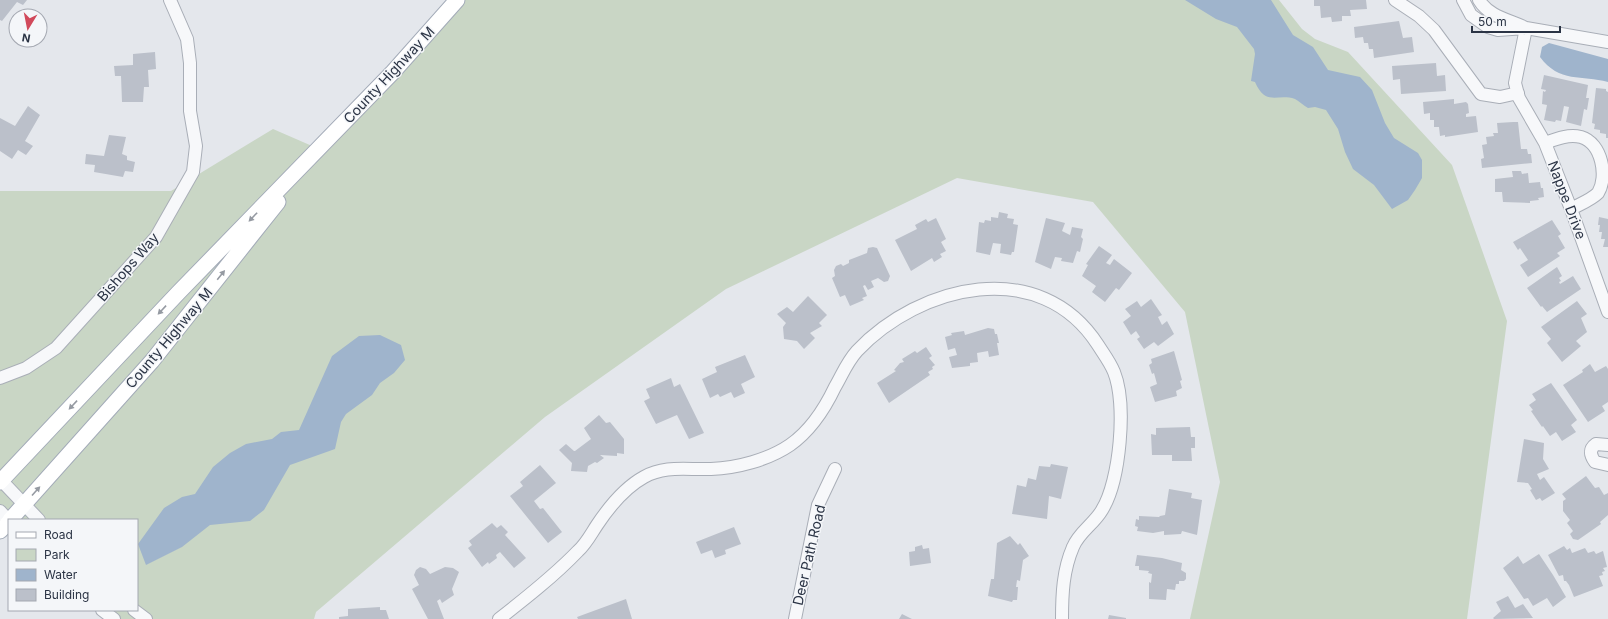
<svg xmlns="http://www.w3.org/2000/svg" width="1608" height="619" viewBox="0 0 1608 619" font-family="Inter,sans-serif">
<style>
.green{fill:#c9d6c5}
.water{fill:#9fb4cc}
.building{fill:#bbc0ca}
.lines{fill:none;stroke-linecap:round;stroke-linejoin:round}
.minor-casing{stroke:#a9aeb7;stroke-width:14}
.major-casing{stroke:#a3abb8;stroke-width:17}
.minor{stroke:#f7f8fa;stroke-width:12}
.major{stroke:#fff;stroke-width:15}
.oneway{fill:#959aa2}
.labels{text-anchor:middle;stroke-width:3;stroke-linejoin:round;paint-order:stroke}
.street-label{font-size:14px;fill:#2b3445;stroke:#f4f6f9}
</style>
<rect width="100%" height="100%" fill="#e4e7ec"/>
<!-- green -->
<path class="green" d="M457,0h822l23,29 13,10 33,13 104,113 55,156 -40,298h-277l30,-137 -35,-170 -92,-110 -136,-24 -231,111 -181,128 -229,195 -2,7h-200l-12,-9h35v-90h-128l-9,-9v-320h171l102,-62 46,20z"/>
<!-- water -->
<path class="water" d="M1185,0h86l22,35 20,12 15,23 32,7 12,13 13,33 9,15 24,15 4,7v18l-7,12 -7,10 -16,9 -18,-24 -21,-16 -8,-17 -7,-23 -12,-19 -11,-3 -7,1c-4,-2 -9,-7 -13,-9 -18,-6 -29,8 -40,-17l-4,-1 4,-27 -1,-5 -17,-22 -21,-8z
M1549,43l59,16v23c-26,-7 -49,1 -68,-25l2,-10z
M380,335l21,10 4,15 -11,13 -14,10 -8,12 -26,19 -5,8 -6,27 -45,16 -26,45 -14,11 -40,4 -28,22 -36,18 -8,-21 26,-36 18,-11 13,-3 18,-27 17,-14 16,-9 26,-5 9,-7 18,-2 33,-74 27,-20z"/>
<!-- building -->
<path class="building" d="M0,0h27l-4,5 -6,-3 -15,19 -2,-1z
M1314,0h52l1,9 -17,1 1,6h-9v5l-10,1 -1,-5 -10,1 -1,-12h-6z
M1399,21l4,17 9,-1 2,15 -40,6 -1,-9h-4l-1,-6h-4l-1,-6 -8,1 -1,-11z
M155,52l1,17 -8,1 1,17h-5l-1,15h-21l-1,-26h-6l-1,-10 19,-1v-11z
M1436,63l1,13 8,-1 1,16 -45,3 -1,-15 -7,1 -1,-14z
M1544,75l44,10 -2,13h3l-2,12 -3,-1 -3,17 -15,-4 3,-15 -5,-1 -3,15 -5,-1 -1,2 -11,-2 3,-15 -5,-1 1,-13 2,1 1,-2 -5,-1z
M1596,88l10,1v2l2,1v46h-2v-4l-6,-1v-3l-6,-1 1,-5 -3,-1z
M1454,99v5l12,-2 2,2 1,9 -3,1v3l10,-1 2,16 -33,5v-2l-5,1 -1,-9h-5v-7h-4v-7l-6,1 -1,-12z
M28,106l12,9 -15,26 8,5 -7,9 -8,-5 -6,9 -12,-8v-33l15,8z
M1513,122h5l3,27h6l1,5h3l1,9 -50,5 -1,-9 3,-1 -2,-13 5,-1 -1,-7 8,-1 -1,-3h5l-1,-10z
M109,135l17,2 -4,17 5,2v4l8,2 -2,10 -8,-1 -2,6 -29,-5 1,-7 -10,-1 1,-10 18,2z
M1512,171h9l1,3 6,-1 1,10 11,-1 1,6h2l1,9 -6,1 1,2 -9,1v2l-27,-1 -1,-10h-7v-13l18,-2z
M999,212l9,2 -1,4 7,1 -1,5 5,1 -4,27h-2l-1,3 -11,-2 1,-9 -8,-1 -3,12 -14,-3 3,-30 5,1 1,-3 6,1v-4l7,1z
M1599,217l9,2v28h-5l2,-8h-4l1,-7h-3l1,-7h-2z
M936,218l10,21 -5,3 5,9 -6,3 2,3 -8,5 -2,-4 -21,13 -16,-31 22,-11 -2,-4 11,-6 2,3z
M1046,218l19,5 -3,8 8,4 2,-8 11,2 -2,8 2,2 -3,13 -3,-1 -4,12 -12,-2 1,-3 -7,-1 -4,12 -16,-7z
M1552,220l9,14 -3,2 7,12 -8,5 3,3 -32,21 -8,-12 8,-5 -8,-12 -2,2 -5,-8z
M1099,246l13,9 -6,8 4,2 4,-6 18,14 -13,17 -3,-2 -11,14 -13,-10 4,-6 -14,-10 6,-11 -2,-1z
M873,247l4,1 13,28 -2,5 -4,1 -6,-4 -7,3 3,6 -6,3 -3,-5 -2,1 4,10 -5,2 2,2 -14,6 -5,-11 -5,2 -8,-19 3,-2 -1,-6 2,-4 5,-2 2,2 6,-3v-3l18,-7 1,-5z
M1557,267l5,9 -3,2 2,3 -2,1 1,2 13,-8 8,13 -34,23 -5,-6 -1,1 -14,-19z
M808,296l19,19 -8,8 3,3 -12,7 5,5 -11,11 -7,-8 -13,-2 -1,-12 3,-4 -9,-9 10,-7 6,5z
M1151,299l11,16 -4,2 4,8 5,-4 7,13 -16,12 -4,-4 -10,7 -7,-10 3,-2 -4,-6 -5,4 -8,-13 8,-6 -6,-7 12,-8 4,6z
M1577,301l10,13 -6,4 6,14 -11,9 5,5 -19,16 -15,-19 4,-4 -10,-12z
M988,328l6,1 1,5h2l2,9h-2l2,12 -10,2 -1,-6 -11,2 1,9 -8,1v3l-18,2 -3,-11 8,-2 -2,-7 -7,2 -3,-13 7,-2 -1,-2 13,-2 1,4z
M926,347l6,9 -3,2 6,7 -3,2 1,2 -5,3 2,3 -41,28 -12,-20 19,-12 -2,-1 6,-7 4,-1 -2,-3 13,-8 2,2z
M1174,351l8,29 -2,1 2,7 -6,3 1,5 -22,6 -5,-15 7,-3 -3,-11 -2,1 -3,-9 3,-2 -1,-4z
M745,355l10,22 -14,7 4,9 -11,5 -3,-6 -11,5 -2,-3 -8,4 -8,-19 15,-7 -2,-5z
M1590,364l5,8 11,-6 2,3v33l-6,4 3,5 -17,11 -25,-37 20,-13 -1,-2z
M671,378l3,9 6,-3 24,49 -15,6 -12,-24 -21,9 -12,-23 6,-3 -4,-9z
M1551,383l26,37 -6,5 5,7 -14,9 -6,-9 -6,4 -7,-10 -1,1 -11,-16 2,-1 -4,-5 7,-5 -4,-6z
M599,415l7,8 4,-1 14,17v15l-7,-1v3l-17,-1 4,3 -7,5 -2,-1 -7,4 -1,6 -16,-1 1,-8 -13,-13 7,-6 8,7h1l16,-12 -7,-11z
M1190,427l1,10h4v11h-4l1,13h-20v-6h-20l-1,-21 5,1v-7z
M1524,439l20,4 -1,16 6,10 -12,5 3,6 4,-3 11,16 -13,8 -2,-3 -4,2 -6,-10 2,-1 -4,-6 -11,-1z
M1051,464l17,3 -7,32 -12,-3 -2,23 -35,-5 5,-29 9,2 2,-9 8,2 3,-14 11,1z
M540,465l16,18 -22,18 6,8 3,-1 19,24 -14,11 -38,-47 13,-10 -3,-4z
M1586,476l9,12 4,-1 5,8 4,-2v22l-8,7 1,2 -23,16 -5,-1 -3,-5 3,-3 -6,-8 3,-3 -7,-9v-10l3,-2 -4,-5z
M1169,489l23,4 -1,5 11,2 -5,35 -15,-4 -1,3 -17,1v-4l-11,2 -16,-2 1,-4 -3,-1 1,-7 3,1v-4l20,1 1,-1 5,-1z
M492,523l5,5 4,-3 7,7 -3,3 21,23 -12,10 -14,-16 -4,3 1,3 -8,6 -1,-2 -6,5 -14,-19 4,-3 -3,-4z
M734,527l7,17 -16,6 1,4 -11,4 -3,-8 -11,4 -5,-12z
M1010,536l8,9 2,-2 9,13 -6,4 -3,21 -3,-1 -1,7h2l-1,13h-4l-1,2 -24,-6 3,-17h3l3,-36z
M922,545l1,4 6,-1 2,15 -21,3 -1,-14 6,-1v-4z
M1564,546l3,4 3,-2 2,5 13,-5 3,5 6,-2 2,3 7,-3 4,16 -4,1 2,3 -3,1 1,3 -4,1 4,10 -29,11 -5,-12 -3,-4h-2l-1,-6 -4,1 -11,-21z
M1539,554l14,21 13,22 -13,10 -6,-9 -14,8 -5,-8 -4,1 -21,-31 15,-12 5,8z
M1137,555l25,3 20,5 -1,7 5,3v6l-2,2h-5v3h-3l-1,6 -8,-1 -1,11 -17,-1v-17l2,1 1,-9 -4,-1 1,-2 -10,-1v-4h-4z
M420,567l6,2 4,5 15,-7 8,1 6,4 -7,17 2,6 -12,8 -2,-4 -3,2 7,18h-16l-16,-30 7,-4 -5,-10 2,-5z
M1508,596l7,12 8,-4 10,14 -39,1 -1,-1 8,-7 -5,-9z
M626,599l6,20h-54l-1,-2z
M380,607v3h6l3,9h-50v-2l9,-1v-7z
M902,614l10,5h-13z
M1109,615l17,3v1h-18z"/>
<g class="lines">
<defs>
<path id="minor" d="M1395,0l24,16 15,14 47,64 19,3 18,-4
M1463,0l8,15 17,12 10,3 28,-2 82,14
M1479,0c10,17 31,20 47,28
M1526,28l-11,55 4,15 26,45 26,66 37,103
M1545,143c11,-4 23,-9 36,-6 21,6 27,40 17,56 -7,7 -18,11 -27,16
M0,378l26,-10 30,-20 100,-111 37,-65 3,-26 -6,-35v-48l-3,-24 -17,-39
M1608,445l-12,-1c-7,5 -6,11 -1,18l13,3
M0,479l39,41
M0,511l9,10
M102,610l12,9
M134,610l12,9
M499,619c27,-21 55,-43 79,-68 8,-7 13,-17 19,-26 12,-18 27,-37 47,-48 21,-12 43,-7 67,-8 26,-1 57,-9 79,-24 20,-14 35,-37 45,-58 7,-12 12,-25 22,-36 62,-66 183,-96 241,-6 5,8 12,17 16,27 13,32 6,109 -12,138 -8,14 -23,22 -29,37 -10,23 -11,47 -11,72
M795,619l23,-114 17,-36"/>
<path id="major" d="M0,482l178,-189 215,-221 64,-72
M10,520l142,-159 126,-159
M0,531l9,-9"/>
</defs>
<!-- minor casing -->
<use href="#minor" class="minor-casing"/>
<!-- major casing -->
<use href="#major" class="major-casing"/>
<!-- minor -->
<use href="#minor" class="minor"/>
<!-- major -->
<use href="#major" class="major"/>
</g>
<!-- one-way arrows -->
<defs><path id="oneway-solid" d="M-6-.8H1V-3.2L6.5 0L1 3.2V.8H-6Z"/></defs>
<g class="oneway">
<use href="#oneway-solid" transform="translate(253 217) rotate(134)"/>
<use href="#oneway-solid" transform="translate(221 275) rotate(-51)"/>
<use href="#oneway-solid" transform="translate(162 310) rotate(133)"/>
<use href="#oneway-solid" transform="translate(73 405) rotate(133)"/>
<use href="#oneway-solid" transform="translate(36 491) rotate(-48)"/>
</g>
<g class="labels">
<!-- street labels -->
<g class="street-label">
<text transform="translate(389 75) rotate(-47)" y="5">County Highway M</text>
<text transform="translate(1567 200) rotate(69)" y="5">Nappe Drive</text>
<text transform="translate(128 267) rotate(-49)" y="5">Bishops Way</text>
<text transform="translate(169 338) rotate(-50)" y="5">County Highway M</text>
<text transform="translate(809 555) rotate(-77)" y="5">Deer Path Road</text>
</g>
</g>
<!-- legend -->
<rect x="8" y="519" width="130" height="92" fill="#f4f6f9" stroke="#a4a8b1"/>
<rect x="16" y="532" width="20" height="6" fill="#ffffff" stroke="#a4a8b1"/>
<text x="44" y="539" font-size="12" fill="#2b3445">Road</text>
<rect x="16" y="549" width="20" height="12" fill="#c9d6c5" stroke="#a4a8b1"/>
<text x="44" y="559" font-size="12" fill="#2b3445">Park</text>
<rect x="16" y="569" width="20" height="12" fill="#9fb4cc" stroke="#a4a8b1"/>
<text x="44" y="579" font-size="12" fill="#2b3445">Water</text>
<rect x="16" y="589" width="20" height="12" fill="#bbc0ca" stroke="#a4a8b1"/>
<text x="44" y="599" font-size="12" fill="#2b3445">Building</text>
<!-- north arrow -->
<g transform="translate(28 28) rotate(190)"><circle r="19" fill="#f4f6f9" stroke="#a4a8b1"/>
<path d="M0-3L7 15L0 10L-7 15Z" fill="#d1495b"/>
<text y="-6" font-size="11" font-weight="bold" text-anchor="middle" fill="#2b3445">N</text>
</g>
<!-- scale -->
<path d="M1472 26v6h88v-6" fill="none" stroke="#2b3445" stroke-width="2"/>
<text x="1478" y="26" font-size="12" fill="#2b3445" stroke="#f4f6f9" stroke-width="3" paint-order="stroke">50 m</text>
</svg>
